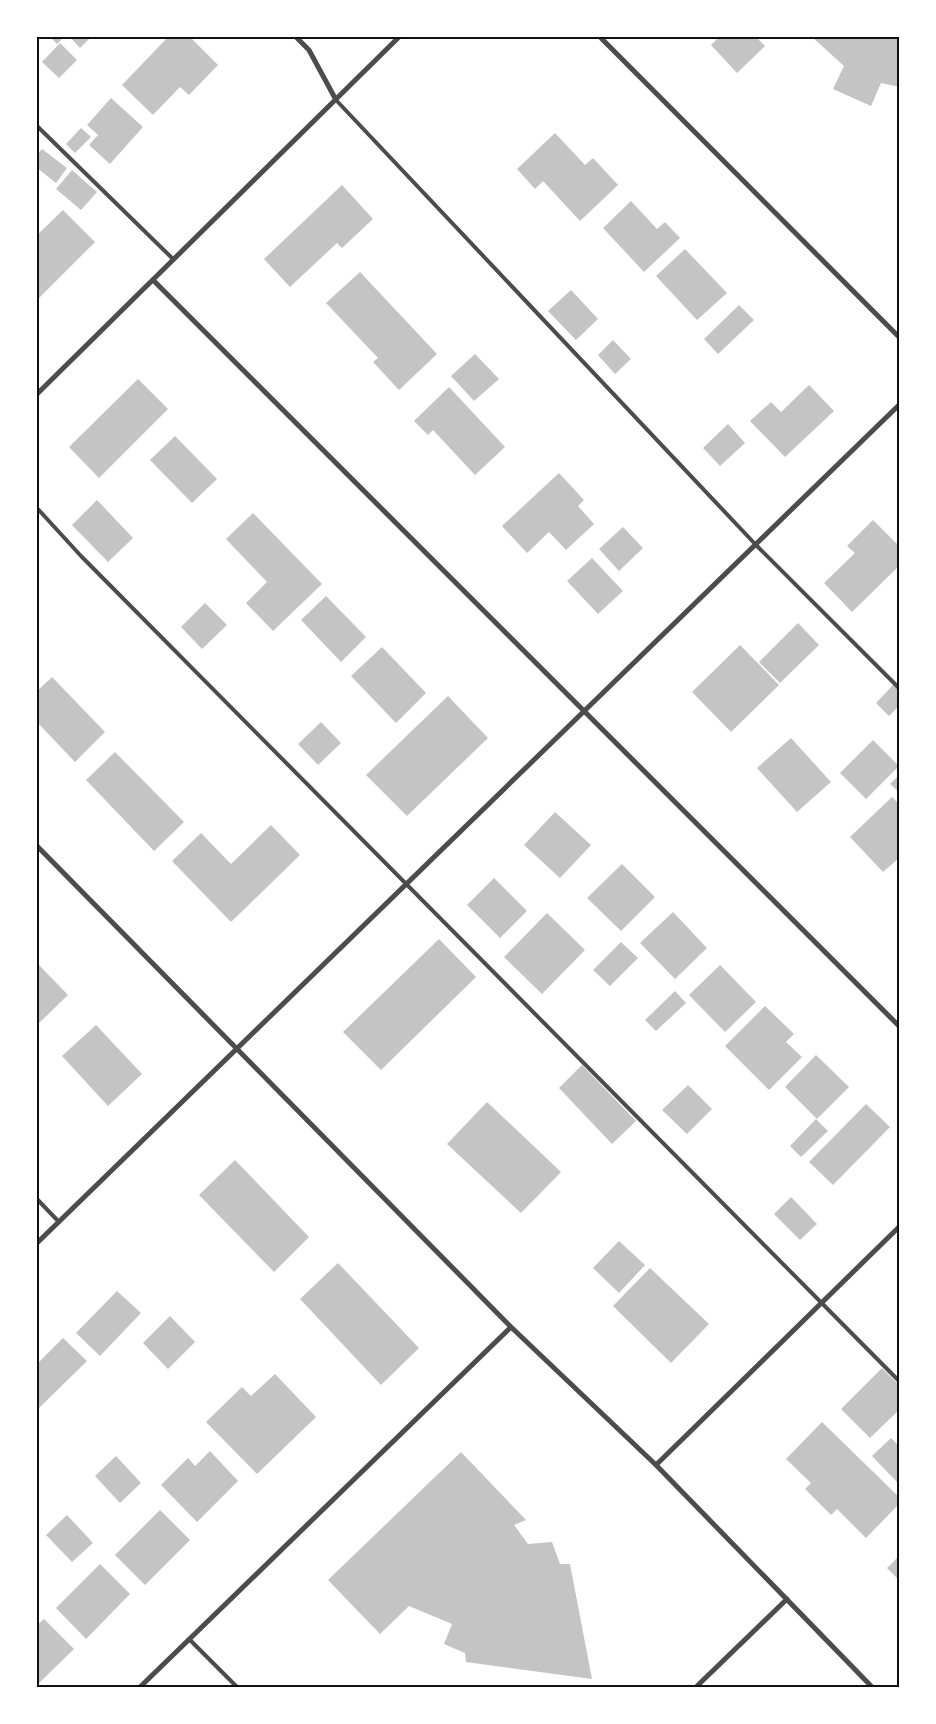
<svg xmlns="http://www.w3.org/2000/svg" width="936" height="1724" viewBox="0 0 936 1724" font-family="'Open Sans',sans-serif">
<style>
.building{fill:#c4c4c4}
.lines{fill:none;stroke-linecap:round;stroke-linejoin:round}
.service{stroke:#4c4c4c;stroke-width:4}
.minor{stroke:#4c4c4c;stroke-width:5}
.neatline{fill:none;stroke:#111;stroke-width:2}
</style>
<rect width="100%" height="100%" fill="#fff"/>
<!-- building -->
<path class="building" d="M49,36h16l-8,8z
M69,36h19l2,2 -10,10z
M169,36h20l29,29 -29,30 -9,-8 -27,28 -31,-30z
M720,36h35l10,10 -28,27 -26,-28z
M811,36l89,1v50l-19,-4 -10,23 -38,-17 11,-23z
M60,43l17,17 -18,18 -17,-16z
M111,98l32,29 -33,37 -21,-19 9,-10 -11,-10z
M81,128l10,9 -16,16 -9,-9z
M555,133l30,32 8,-7 25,27 -38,36 -37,-40 -8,8 -18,-20z
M42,149l25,19 -11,15 -20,-16v-11z
M72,170l25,22 -16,18 -25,-21z
M342,185l31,34 -31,29 -5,-5 -47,44 -26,-28z
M631,201l26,28 8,-7 15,16 -36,34 -41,-44z
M63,210l32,32 -59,59v-65z
M685,249l42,44 -30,27 -41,-44z
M360,272l77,82 -38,36 -26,-28 5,-4 -52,-55z
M571,290l27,29 -22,21 -28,-29z
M739,305l15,15 -36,34 -14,-15z
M613,340l18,19 -16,15 -17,-19z
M475,354l24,25 -25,22 -23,-25z
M138,379l30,30 -69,69 -30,-31z
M809,385l25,26 -49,46 -35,-36 21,-19 10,10z
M449,387l56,60 -30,28 -42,-45 -5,5 -14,-14z
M728,424l17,19 -25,23 -17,-18z
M175,436l42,43 -25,24 -42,-43z
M559,473l25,27 -6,6 16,18 -28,26 -17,-18 -22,21 -25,-27z
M97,500l36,38 -25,24 -36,-37z
M253,513l69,71 -49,47 -27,-28 21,-21 -41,-43z
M873,520l27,27v18l-48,47 -28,-29 31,-30 -8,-7z
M623,527l20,21 -24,23 -20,-22z
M592,558l31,33 -25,23 -31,-33z
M326,596l40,41 -25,25 -40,-42z
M205,603l22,22 -25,24 -21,-22z
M798,623l21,22 -39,38 -21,-21z
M740,645l39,40 -48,47 -39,-40z
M382,647l44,46 -30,30 -45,-47z
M52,677l53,55 -30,30 -39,-41v-29z
M894,684l6,6v15l-11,11 -13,-13z
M448,696l40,42 -81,78 -41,-41z
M321,722l20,21 -23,22 -20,-21z
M791,738l40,44 -34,30 -40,-44z
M873,740l26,26 -33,33 -26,-26z
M115,752l69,70 -30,29 -68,-71z
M900,774v19l-10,-9z
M892,797l8,8v52l-17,15 -33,-35z
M555,812l36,33 -31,33 -36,-33z
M271,825l29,30 -69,67 -59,-61 29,-28 30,31z
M622,864l33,33 -34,34 -34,-33z
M494,878l33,33 -27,27 -33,-33z
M673,912l34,36 -32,31 -35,-36z
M547,913l38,37 -43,44 -38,-37z
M439,939l37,38 -95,93 -38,-38z
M621,942l17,16 -28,28 -17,-16z
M36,962l32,33 -32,31z
M720,965l36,37 -31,30 -36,-37z
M675,991l11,12 -30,28 -11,-11z
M765,1006l29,28 -8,8 16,15 -33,33 -44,-44z
M96,1025l46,49 -34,32 -46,-50z
M816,1055l33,32 -32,32 -32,-32z
M582,1065l54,56 -24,23 -53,-56z
M688,1085l24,24 -25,25 -25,-24z
M487,1102l74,70 -40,41 -74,-69z
M866,1104l24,23 -57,58 -24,-23z
M816,1119l12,12 -27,26 -11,-11z
M235,1160l74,77 -35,35 -75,-77z
M791,1197l26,27 -17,16 -26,-26z
M619,1241l26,24 -26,28 -26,-25z
M338,1263l81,85 -38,37 -81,-86z
M650,1268l59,56 -38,39 -58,-57z
M117,1291l24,22 -41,43 -24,-23z
M170,1316l25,26 -27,27 -25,-26z
M63,1338l24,23 -51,50v-46z
M882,1368l18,18v23l-30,29 -29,-29z
M275,1374l41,43 -59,57 -51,-52 36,-35 9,9z
M822,1422l78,76v5l-34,35 -29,-29 -6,6 -26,-26 6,-6 -25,-24z
M891,1438l9,9v33l-3,2 -25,-26z
M210,1451l28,30 -41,41 -36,-37 27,-27 7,8z
M461,1452l65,68 -12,5 14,19 24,-2 8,22h10l22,115 -126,-17 -1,-9 -21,-9 8,-20 -43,-18 -29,28 -52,-54z
M116,1456l25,27 -21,20 -25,-27z
M160,1510l30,30 -45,45 -30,-30z
M67,1515l26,28 -21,19 -26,-27z
M900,1555v26l-13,-13z
M100,1564l30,30 -44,45 -30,-31z
M44,1619l30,30 -38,37v-60z"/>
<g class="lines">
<!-- service -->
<path class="service" d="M336,100l420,445 144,144
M36,125l137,134
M36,507l45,49 819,826
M36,1198l23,24
M189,1639l49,49"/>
<!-- minor -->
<path class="minor" d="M295,36l14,14 27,50
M599,36l301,302
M153,280l747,747
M36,395l364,-359
M36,845l475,482 145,138 217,223
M36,1244l864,-840
M656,1465l244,-239
M139,1688l372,-361
M695,1688l92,-89"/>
</g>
<!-- border -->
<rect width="936" height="1724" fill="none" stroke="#ffffff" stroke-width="75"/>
<rect x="38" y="38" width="860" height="1648" class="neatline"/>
</svg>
